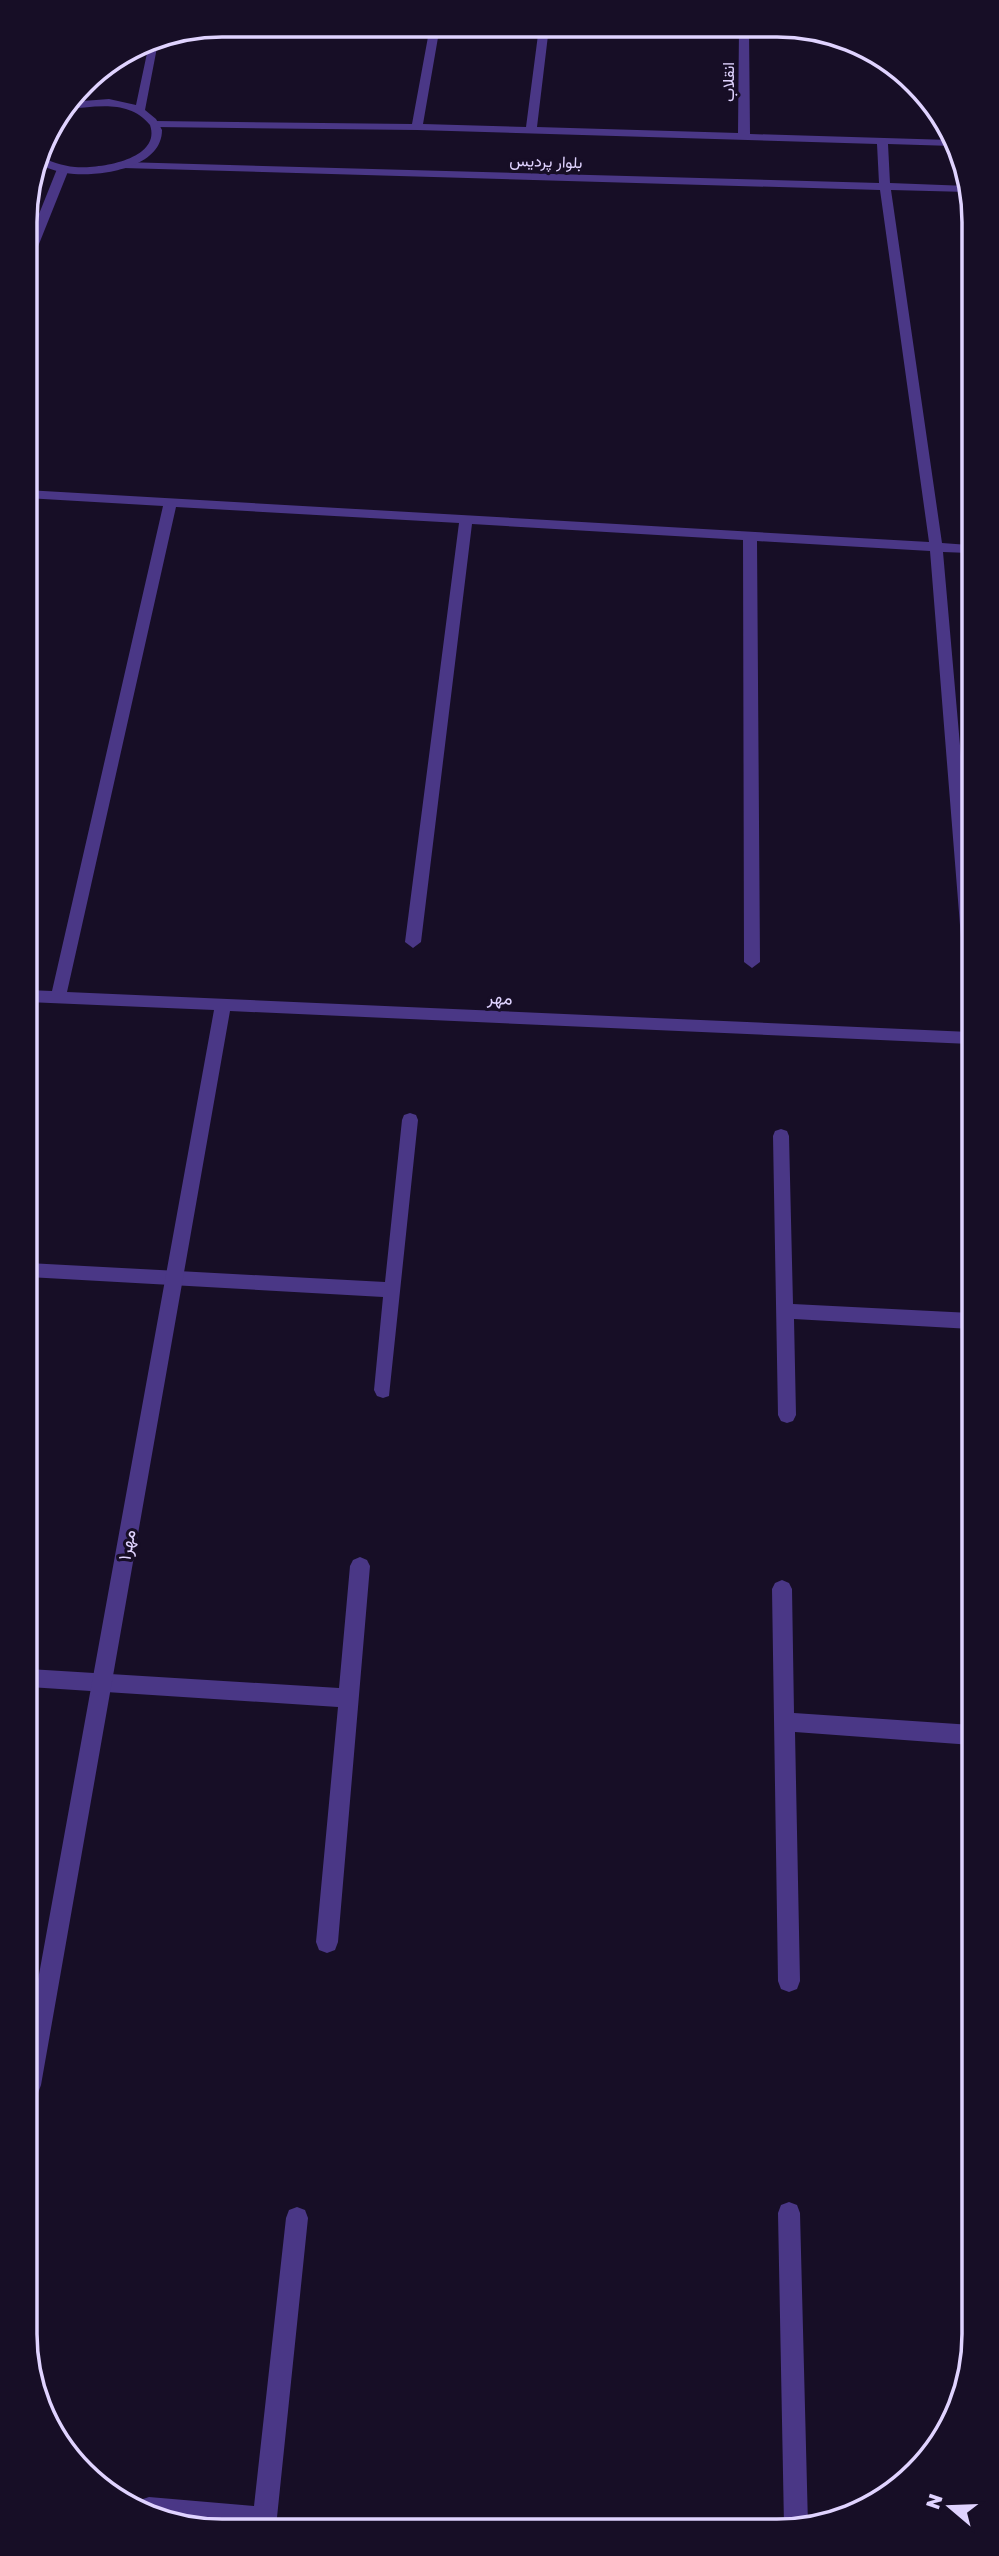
<svg xmlns="http://www.w3.org/2000/svg" width="999" height="2556" viewBox="0 0 999 2556" font-family="'Golos Text',Vazirmatn,sans-serif">
<style>
.lines{fill:none;stroke-linecap:round;stroke-linejoin:round}
.service{fill:#4a3786;fill-rule:evenodd}
.minor{fill:#4a3786;fill-rule:evenodd}
.tertiary{fill:#4a3786;fill-rule:evenodd}
.labels{text-anchor:middle;stroke-width:6;stroke-linejoin:round;paint-order:stroke}
.far-street-label{font-size:16px;fill:#e0d3ff;stroke:#170e26}
.street-label{font-size:18px;fill:#e0d3ff;stroke:#170e26}
.rim{fill:none;stroke:#e0d3ff;stroke-width:3.5}
</style>
<rect width="100%" height="100%" fill="#170e26"/>
<g class="lines">
<!-- service -->
<path class="service" d="M410,1113l6,2 2,5 -29,276 -6,2 -6,-2 -3,-6 9,-93 -355,-20v-14l357,19 17,-162 2,-5z
M781,1129l6,2 2,5 4,168 178,9v16l-177,-10 2,96 -3,6 -6,2 -6,-2 -3,-6 -5,-279 2,-5z
M360,1557l7,3 3,6 -32,376 -3,8 -8,3 -8,-3 -3,-8 22,-235 -309,-20v-18l310,19 11,-122 3,-6z
M782,1580l7,3 3,6 2,124 178,12v20l-177,-13 5,249 -3,8 -8,3 -8,-3 -3,-8 -6,-392 3,-6z
M789,2202l8,3 3,8 8,312h-24l-6,-312 3,-8z
M297,2207l8,3 3,8 -32,309 -53,1 -47,-4 -37,-20 1,-4 9,-3 105,9 32,-288 3,-8z"/>
<!-- minor -->
<path class="minor" d="M430,26h10l-17,98 103,3 13,-100h10l-12,100 201,6 1,-105h10l1,106 200,6 3,6 -65,-2 2,39 78,3v6l-77,-2 51,353 27,2v8l-26,-1 27,307v97l-8,-6 -32,-399 -173,-10 3,421 -8,6 -8,-6 -1,-422 -271,-16 -51,418 -8,6 -8,-6 54,-419 -283,-16 -109,485 903,40v12l-740,-33 -189,1074 -3,8 -8,3v-72l184,-1014 -187,-8v-12l25,1 111,-485 -137,-8v-8l903,52 -49,-352 -757,-22 -6,-3 6,-3 756,21 -2,-39 -460,-14 -262,-3 -5,-3 5,-3 257,3z
M63,166l6,3 -38,95 -6,4v-19l32,-80z"/>
<!-- tertiary -->
<path class="tertiary" d="M159,37l-14,73 11,9 6,11c0,38 -60,46 -88,44 -13,-1 -25,-5 -37,-10l2,-7c12,4 23,9 36,10 23,2 87,-7 75,-42 -23,-27 -55,-17 -86,-16l6,-7 39,-3 27,6 14,-66z"/>
</g>
<g class="labels">
<!-- far-street labels -->
<g class="far-street-label">
<text transform="translate(728 82) rotate(-90)" y="6">انقلاب</text>
<text transform="translate(546 161) rotate(2)" y="6">بلوار پردیس</text>
</g>
<!-- street labels -->
<g class="street-label">
<text transform="translate(500 998) rotate(3)" y="6">مهر</text>
<text transform="translate(127 1545) rotate(-80)" y="6">مهر۱</text>
</g>
</g>
<!-- crop -->
<path d="M0 0H999V2556H0ZM222 37H777A185 185 0 0 1 962 222V2334A185 185 0 0 1 777 2519H222A185 185 0 0 1 37 2334V222A185 185 0 0 1 222 37Z" fill="#170e26" fill-rule="evenodd"/>
<path class="rim" d="M222 37H777A185 185 0 0 1 962 222V2334A185 185 0 0 1 777 2519H222A185 185 0 0 1 37 2334V222A185 185 0 0 1 222 37Z"/>
<!-- north arrow -->
<g transform="translate(950 2507) rotate(289)" stroke="#170e26" stroke-width="5" paint-order="stroke">
<path d="M0-5L12 26L0 18L-12 26Z" fill="#e0d3ff"/>
<text y="-10" font-size="19" font-weight="bold" text-anchor="middle" fill="#e0d3ff">N</text>
</g>
</svg>
